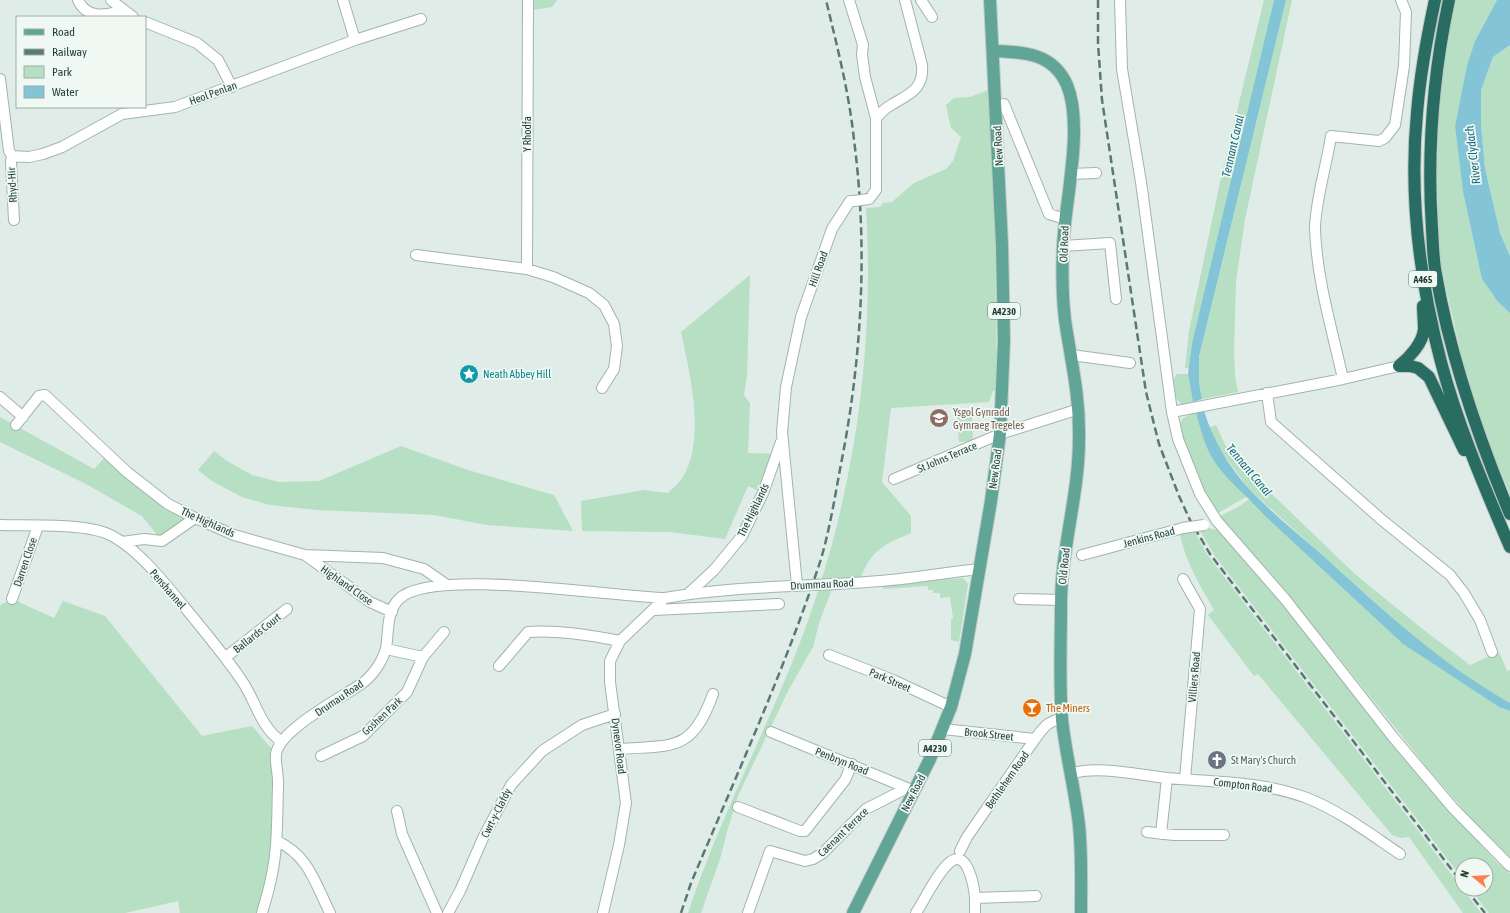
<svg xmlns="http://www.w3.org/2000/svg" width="1510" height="913" viewBox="0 0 1510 913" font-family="'Asap Condensed',sans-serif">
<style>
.green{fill:#b6dfc3}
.water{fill:#83c5d6}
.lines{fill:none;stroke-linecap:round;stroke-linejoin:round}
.minor-casing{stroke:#a2b4ae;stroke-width:12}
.major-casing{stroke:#c0c9c7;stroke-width:14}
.highway-casing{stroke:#c0c9c7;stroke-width:14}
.minor{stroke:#fff;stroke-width:10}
.major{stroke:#60a596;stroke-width:12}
.highway{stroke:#296c61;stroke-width:12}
.rail{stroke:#597972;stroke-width:2.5;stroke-dasharray:8 4;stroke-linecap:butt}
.minor-bridge-casing{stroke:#a2b4ae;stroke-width:12;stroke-linecap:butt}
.minor-bridge{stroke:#fff;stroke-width:10}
.labels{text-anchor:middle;stroke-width:3.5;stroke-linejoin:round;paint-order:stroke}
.shield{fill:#f0f8f4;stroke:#5e756f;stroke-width:1}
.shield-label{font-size:10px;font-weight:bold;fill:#1f3d36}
.street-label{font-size:11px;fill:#1f3d36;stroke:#f0f8f4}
.culture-label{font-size:11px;fill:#0d838f;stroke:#f0f8f4;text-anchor:start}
.education-label{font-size:11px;fill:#785e54;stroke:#f0f8f4;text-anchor:start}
.food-label{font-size:11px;fill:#c56008;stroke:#f0f8f4;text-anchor:start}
.worship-label{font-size:11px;fill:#5b616d;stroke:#f0f8f4;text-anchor:start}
.water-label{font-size:12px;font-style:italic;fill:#15677d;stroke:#f0f8f4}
</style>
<rect width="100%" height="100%" fill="#dfece7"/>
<!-- green -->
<path class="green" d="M532,0h25l-5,7 -20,3z
M1264,0h10l-82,343 -3,25h-4l4,-37 32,-154z
M1286,0h6l-47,219 -9,62 -2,71 1,24 3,16 -36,7 -3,-16v-25z
M1455,0h42l-22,41 -8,24 -12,61 8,66 19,87 16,23 12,11v180l-14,-32 -28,-77 -29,-127 -2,-92 3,-89z
M1510,45v211l-10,-23 -15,-65 -4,-42v-36l12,-33z
M991,89l3,61 3,241h-4l-4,11 -98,6 -9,74 29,34v17c-26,11 -39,16 -50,44l-25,2 -17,44 -6,24 -25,44 -50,105 -10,32 -8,31 -19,54h-13c31,-94 78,-181 113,-273 52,-138 74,-285 65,-432l14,-1 3,-4 9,-1 22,-19 32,-14 7,-8 8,-24 -10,-9 -5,-23 8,-7 16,-1z
M750,275l-3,101 -3,19 6,8 -2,50 29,1 -14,39 -15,-7 -23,53 -55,-7 -88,-1 -1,-30 63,-11 24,3c5,-5 11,-10 15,-16 23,-39 7,-103 -2,-145z
M1177,374h11l5,28 -11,3 -6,-7 -3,-18z
M1196,412c11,40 20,56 52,84l-30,17 -11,-16 -28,-70 4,-9z
M972,416l1,25 -14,1 -2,-25z
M0,417l94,52 14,-15 87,64 -33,23 -20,-25 -56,-32 -86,-42z
M1216,425l9,20 28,31 103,99 64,52 50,38 29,-13 8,19 3,-1v33l-26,-14 -65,-47 -170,-153 -29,-39 -11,-22z
M401,446l67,24 86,25 19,36 -86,-6 -53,-10 -117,-5 -47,-5 -28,-8 -30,-16 -14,-11 16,-19 13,10 25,14 27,7 40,-1z
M1251,498l14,18 138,128 96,63 11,4v148l-18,-16 -63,-73 -109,-136 -100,-118 18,-9z
M1208,528l10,2 9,7 221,271 49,55 13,10v40h-21l-19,-24h16v-24h-24v13l-247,-322 -16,-27z
M1194,530l12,23 275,360h-18l-54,-76 -8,1 -9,-3 -134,-161 -4,2 -46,-61 6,-5c-14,-25 -28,-47 -34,-75l4,-4z
M963,578l5,6 -9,58 -8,-2v-21l2,-1 -3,-21 -10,1v-5h-7v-3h-5v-4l-45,3v-5z
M12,599l42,19 9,-17 42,15 97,120 50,-10 24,28 1,87 -15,72h-82l-2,-12 -53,12h-125v-308z"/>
<!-- water -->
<path class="water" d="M1274,0h12l-87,357v26l3,16 -9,3 -5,-28 4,-31z
M1497,0h13v45l-17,12 -12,33v36l4,42 15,65 10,23v57l-12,-11 -16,-23 -19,-87 -8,-66 12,-61 8,-24z
M1204,411c9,29 25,56 45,78 24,25 53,48 79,71 58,53 113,104 182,143v8l-11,-4 -96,-63 -138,-128c-16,-19 -37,-34 -51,-55 -9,-14 -14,-33 -18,-49z"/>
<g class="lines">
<defs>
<path id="minor" d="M78,0c9,20 29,15 46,10
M111,0l22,17
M343,0l12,40
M849,0l14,45 -1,9 3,23 11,41
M921,0l11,17
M1120,0l2,69 19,113 31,230 6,27 22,55 17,27 68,78 108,138 60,71 57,58
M145,22l52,21 21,17 14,27
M0,79l9,72 3,5
M1004,104l45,110 16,5
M12,156l17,1 14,-3 19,-7 60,-33 53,-7 180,-67 66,-21
M12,156l-1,6 3,58
M1070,174l26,-1
M869,199l7,-9v-72c5,-5 9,-10 15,-13 18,-11 33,-15 31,-40l-17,-65
M1063,246l47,-3 6,56
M416,255l111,14 26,8 36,16 15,12 10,19 3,22 -3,23 -12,19
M527,269l1,-269
M1072,355l58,8
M1343,379c-11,-50 -26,-98 -28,-150 0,-27 12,-65 16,-93l48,5 6,-3 10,-13 9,-59 2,-54 -5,-12
M1267,393l4,29 111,98 68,55 14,18 16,27 12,32
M0,397l23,20
M1172,412l171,-33 56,-13
M16,425l23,-29 6,-1 82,77 41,32 27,14 39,17 71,20 78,3 41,11 23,16
M894,479l106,-45 79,-25
M0,525c28,1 84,-2 108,9 32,14 65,60 88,87 16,20 32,39 46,60 14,20 18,46 39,60
M122,542l22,-3 18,2 33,-23
M305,555l65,47 22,10
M1082,555l101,-27
M1183,579l17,30 -15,170
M797,585l-15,-153 4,-45 15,-70 31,-88 18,-28h4
M688,594l26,-24 28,-34 21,-43 18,-51
M12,599l26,-73
M1019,599l42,1
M654,610l125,-6
M386,649l37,8
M829,655l64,25 58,27
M226,657l61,-48
M499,666l29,-34c31,-2 61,3 92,9
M943,729l92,10
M771,732l141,58
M620,749c54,-4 72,3 93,-55
M321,756l42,-20 44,-44 16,-35 21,-25
M1070,774c27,-9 68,1 97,4 46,4 95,3 140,20 33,13 63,36 93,56
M738,807l62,24h5l40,-51 7,-16
M397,811l5,23 35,79
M1147,832l27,3h50
M1161,834l6,-56
M277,841c32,15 38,42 53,72
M960,851l7,-14 68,-98c9,-12 12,-17 27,-21
M262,913c3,-11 7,-23 9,-34 7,-30 6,-62 7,-93 1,-10 -3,-21 -2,-32 3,-24 65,-56 85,-70 11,-7 22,-23 25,-36 3,-16 0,-36 13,-49 32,-32 215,-2 266,-1 66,-12 135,-11 202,-16 37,-2 75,-9 112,-13
M448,913l12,-22 23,-53 28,-53 31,-34 40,-26 33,-11
M603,913l16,-68 7,-42 -16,-121v-21l10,-20 45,-43
M748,913l22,-62 35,10 8,-2 10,-6 43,-44 41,-21
M916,913c9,-14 20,-38 32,-49 19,-19 26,22 27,34l61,-2
M975,913v-15"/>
<path id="major" d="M993,51c31,1 60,2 74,34 17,41 -2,116 -4,161 -1,25 -1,49 2,74 6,41 15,76 14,119 0,56 -18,110 -18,165 0,39 -2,78 1,116 4,36 13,70 17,105 3,29 2,59 2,88
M853,913l77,-154 21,-52 14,-53 26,-153 9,-67 4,-93 -2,-96 -12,-245"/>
<path id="highway" d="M1435,0c-8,37 -15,76 -18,113 -8,83 3,169 24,249 17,64 43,124 69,185
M1449,0c-16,75 -22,153 -17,229 1,15 1,31 4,45 14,83 42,163 74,240
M1399,366h11l8,2 11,9 35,73
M1399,366c10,-8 24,-23 25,-37 0,-8 -1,-15 -1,-23"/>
</defs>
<!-- minor casing -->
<use href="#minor" class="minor-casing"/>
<!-- major casing -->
<use href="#major" class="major-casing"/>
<!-- highway casing -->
<use href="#highway" class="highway-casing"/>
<!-- minor -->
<use href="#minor" class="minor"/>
<!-- major -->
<use href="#major" class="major"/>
<!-- highway -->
<use href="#highway" class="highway"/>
<!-- rail -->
<path class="rail" d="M1098,0v43l4,57 44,292 13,52 20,52 11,24 20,34 252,329
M1466,889l19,24
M681,913l10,-30c45,-107 94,-214 130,-324 9,-31 14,-63 20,-95 21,-106 27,-217 13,-324 -5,-48 -17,-94 -28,-140"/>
<defs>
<path id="minor-bridge" d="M854,201l15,-2
M1183,528l21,-3"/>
</defs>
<!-- minor-bridge casing -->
<use href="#minor-bridge" class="minor-bridge-casing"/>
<!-- minor-bridge -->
<use href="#minor-bridge" class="minor-bridge"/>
</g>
<!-- icons -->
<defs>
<symbol id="sight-disc" viewBox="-11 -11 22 22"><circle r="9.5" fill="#0f9aa8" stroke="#f0f8f4"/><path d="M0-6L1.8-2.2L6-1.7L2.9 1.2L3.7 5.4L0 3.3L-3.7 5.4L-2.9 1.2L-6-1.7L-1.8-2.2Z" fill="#fff"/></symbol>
<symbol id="school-disc" viewBox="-11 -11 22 22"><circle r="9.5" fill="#8d6e63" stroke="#f0f8f4"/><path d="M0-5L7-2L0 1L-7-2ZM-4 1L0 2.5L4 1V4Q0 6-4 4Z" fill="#fff"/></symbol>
<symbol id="bar-disc" viewBox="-11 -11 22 22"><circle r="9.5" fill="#e8710a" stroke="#f0f8f4"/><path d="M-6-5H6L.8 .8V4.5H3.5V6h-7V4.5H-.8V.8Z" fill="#fff"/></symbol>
<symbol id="church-disc" viewBox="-11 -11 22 22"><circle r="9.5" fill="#6b7280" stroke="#f0f8f4"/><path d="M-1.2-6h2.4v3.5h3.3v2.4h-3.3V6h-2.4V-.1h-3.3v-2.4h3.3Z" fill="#fff"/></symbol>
</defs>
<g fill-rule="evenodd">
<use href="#sight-disc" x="458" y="363" width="22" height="22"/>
<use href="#school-disc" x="928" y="407" width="22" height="22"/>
<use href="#bar-disc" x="1021" y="697" width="22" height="22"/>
<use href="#church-disc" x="1206" y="749" width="22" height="22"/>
</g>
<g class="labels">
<!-- shield labels -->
<g class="shield">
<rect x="1409" y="271" width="28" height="16" rx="3"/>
<rect x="988" y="303" width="32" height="16" rx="3"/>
<rect x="919" y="740" width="32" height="16" rx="3"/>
</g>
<g class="shield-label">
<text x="1423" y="283">A465</text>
<text x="1004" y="315">A4230</text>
<text x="935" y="752">A4230</text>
</g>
<!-- street labels -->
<g class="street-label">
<text transform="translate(213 93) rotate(-20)" y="4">Heol Penlan</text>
<text transform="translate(527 134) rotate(-90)" y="4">Y Rhodfa</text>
<text transform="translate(998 146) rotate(-93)" y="4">New Road</text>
<text transform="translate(12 185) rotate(-93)" y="4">Rhyd-Hir</text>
<text transform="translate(1064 244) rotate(-88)" y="4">Old Road</text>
<text transform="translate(818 269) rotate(-70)" y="4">Hill Road</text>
<text transform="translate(947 457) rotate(-23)" y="4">St Johns Terrace</text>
<text transform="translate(995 469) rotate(-82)" y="4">New Road</text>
<text transform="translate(753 510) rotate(-64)" y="4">The Highlands</text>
<text transform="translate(208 522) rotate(24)" y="4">The Highlands</text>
<text transform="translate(1149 537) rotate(-15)" y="4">Jenkins Road</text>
<text transform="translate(25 562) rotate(-71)" y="4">Darren Close</text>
<text transform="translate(1064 566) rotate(-84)" y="4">Old Road</text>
<text transform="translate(822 584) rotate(-3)" y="4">Drummau Road</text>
<text transform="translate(347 585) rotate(35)" y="4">Highland Close</text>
<text transform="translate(168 589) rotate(49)" y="4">Penshannel</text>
<text transform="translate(257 633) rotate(-38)" y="4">Ballards Court</text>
<text transform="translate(1194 677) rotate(-85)" y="4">Villiers Road</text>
<text transform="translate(890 680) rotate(23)" y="4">Park Street</text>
<text transform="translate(339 698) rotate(-34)" y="4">Drumau Road</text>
<text transform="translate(382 716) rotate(-43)" y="4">Goshen Park</text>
<text transform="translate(989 734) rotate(6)" y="4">Brook Street</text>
<text transform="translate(619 746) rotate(83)" y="4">Dynevor Road</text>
<text transform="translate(842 761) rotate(22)" y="4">Penbryn Road</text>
<text transform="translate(1007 780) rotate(-55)" y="4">Bethlehem Road</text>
<text transform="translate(1243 785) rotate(7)" y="4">Compton Road</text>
<text transform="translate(913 793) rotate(-63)" y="4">New Road</text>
<text transform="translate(496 813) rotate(-63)" y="4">Cwrt-y-Clafdy</text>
<text transform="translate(843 832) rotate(-44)" y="4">Caenant Terrace</text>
</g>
<!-- culture labels -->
<g class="culture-label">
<text x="483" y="378">Neath Abbey Hill</text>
</g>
<!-- education labels -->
<g class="education-label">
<text x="953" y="416">Ysgol Gynradd<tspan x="953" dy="13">Gymraeg Tregeles</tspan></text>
</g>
<!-- food labels -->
<g class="food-label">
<text x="1046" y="712">The Miners</text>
</g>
<!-- worship labels -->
<g class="worship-label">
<text x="1231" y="764">St Mary's Church</text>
</g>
<!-- water labels -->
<g class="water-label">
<text transform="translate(1233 146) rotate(-77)" y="4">Tennant Canal</text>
<text transform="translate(1473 155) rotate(-97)" y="4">River Clydach</text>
<text transform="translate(1249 470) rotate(50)" y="4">Tennant Canal</text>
</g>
</g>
<!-- legend -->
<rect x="16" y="16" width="130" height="92" fill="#f0f8f4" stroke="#9cada8"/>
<rect x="24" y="29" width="20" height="6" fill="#60a596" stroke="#9cada8"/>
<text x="52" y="36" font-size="12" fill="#1f3d36">Road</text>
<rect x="24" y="49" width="20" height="6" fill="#597972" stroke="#9cada8"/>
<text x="52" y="56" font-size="12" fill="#1f3d36">Railway</text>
<rect x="24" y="66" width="20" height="12" fill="#b6dfc3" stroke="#9cada8"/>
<text x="52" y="76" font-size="12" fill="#1f3d36">Park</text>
<rect x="24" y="86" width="20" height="12" fill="#83c5d6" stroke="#9cada8"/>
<text x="52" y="96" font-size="12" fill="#1f3d36">Water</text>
<!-- north arrow -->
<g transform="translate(1474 877) rotate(288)"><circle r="19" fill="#f0f8f4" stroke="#9cada8"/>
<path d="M0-3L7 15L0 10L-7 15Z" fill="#fc804d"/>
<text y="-6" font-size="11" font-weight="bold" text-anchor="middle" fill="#1f3d36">N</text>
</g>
</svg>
